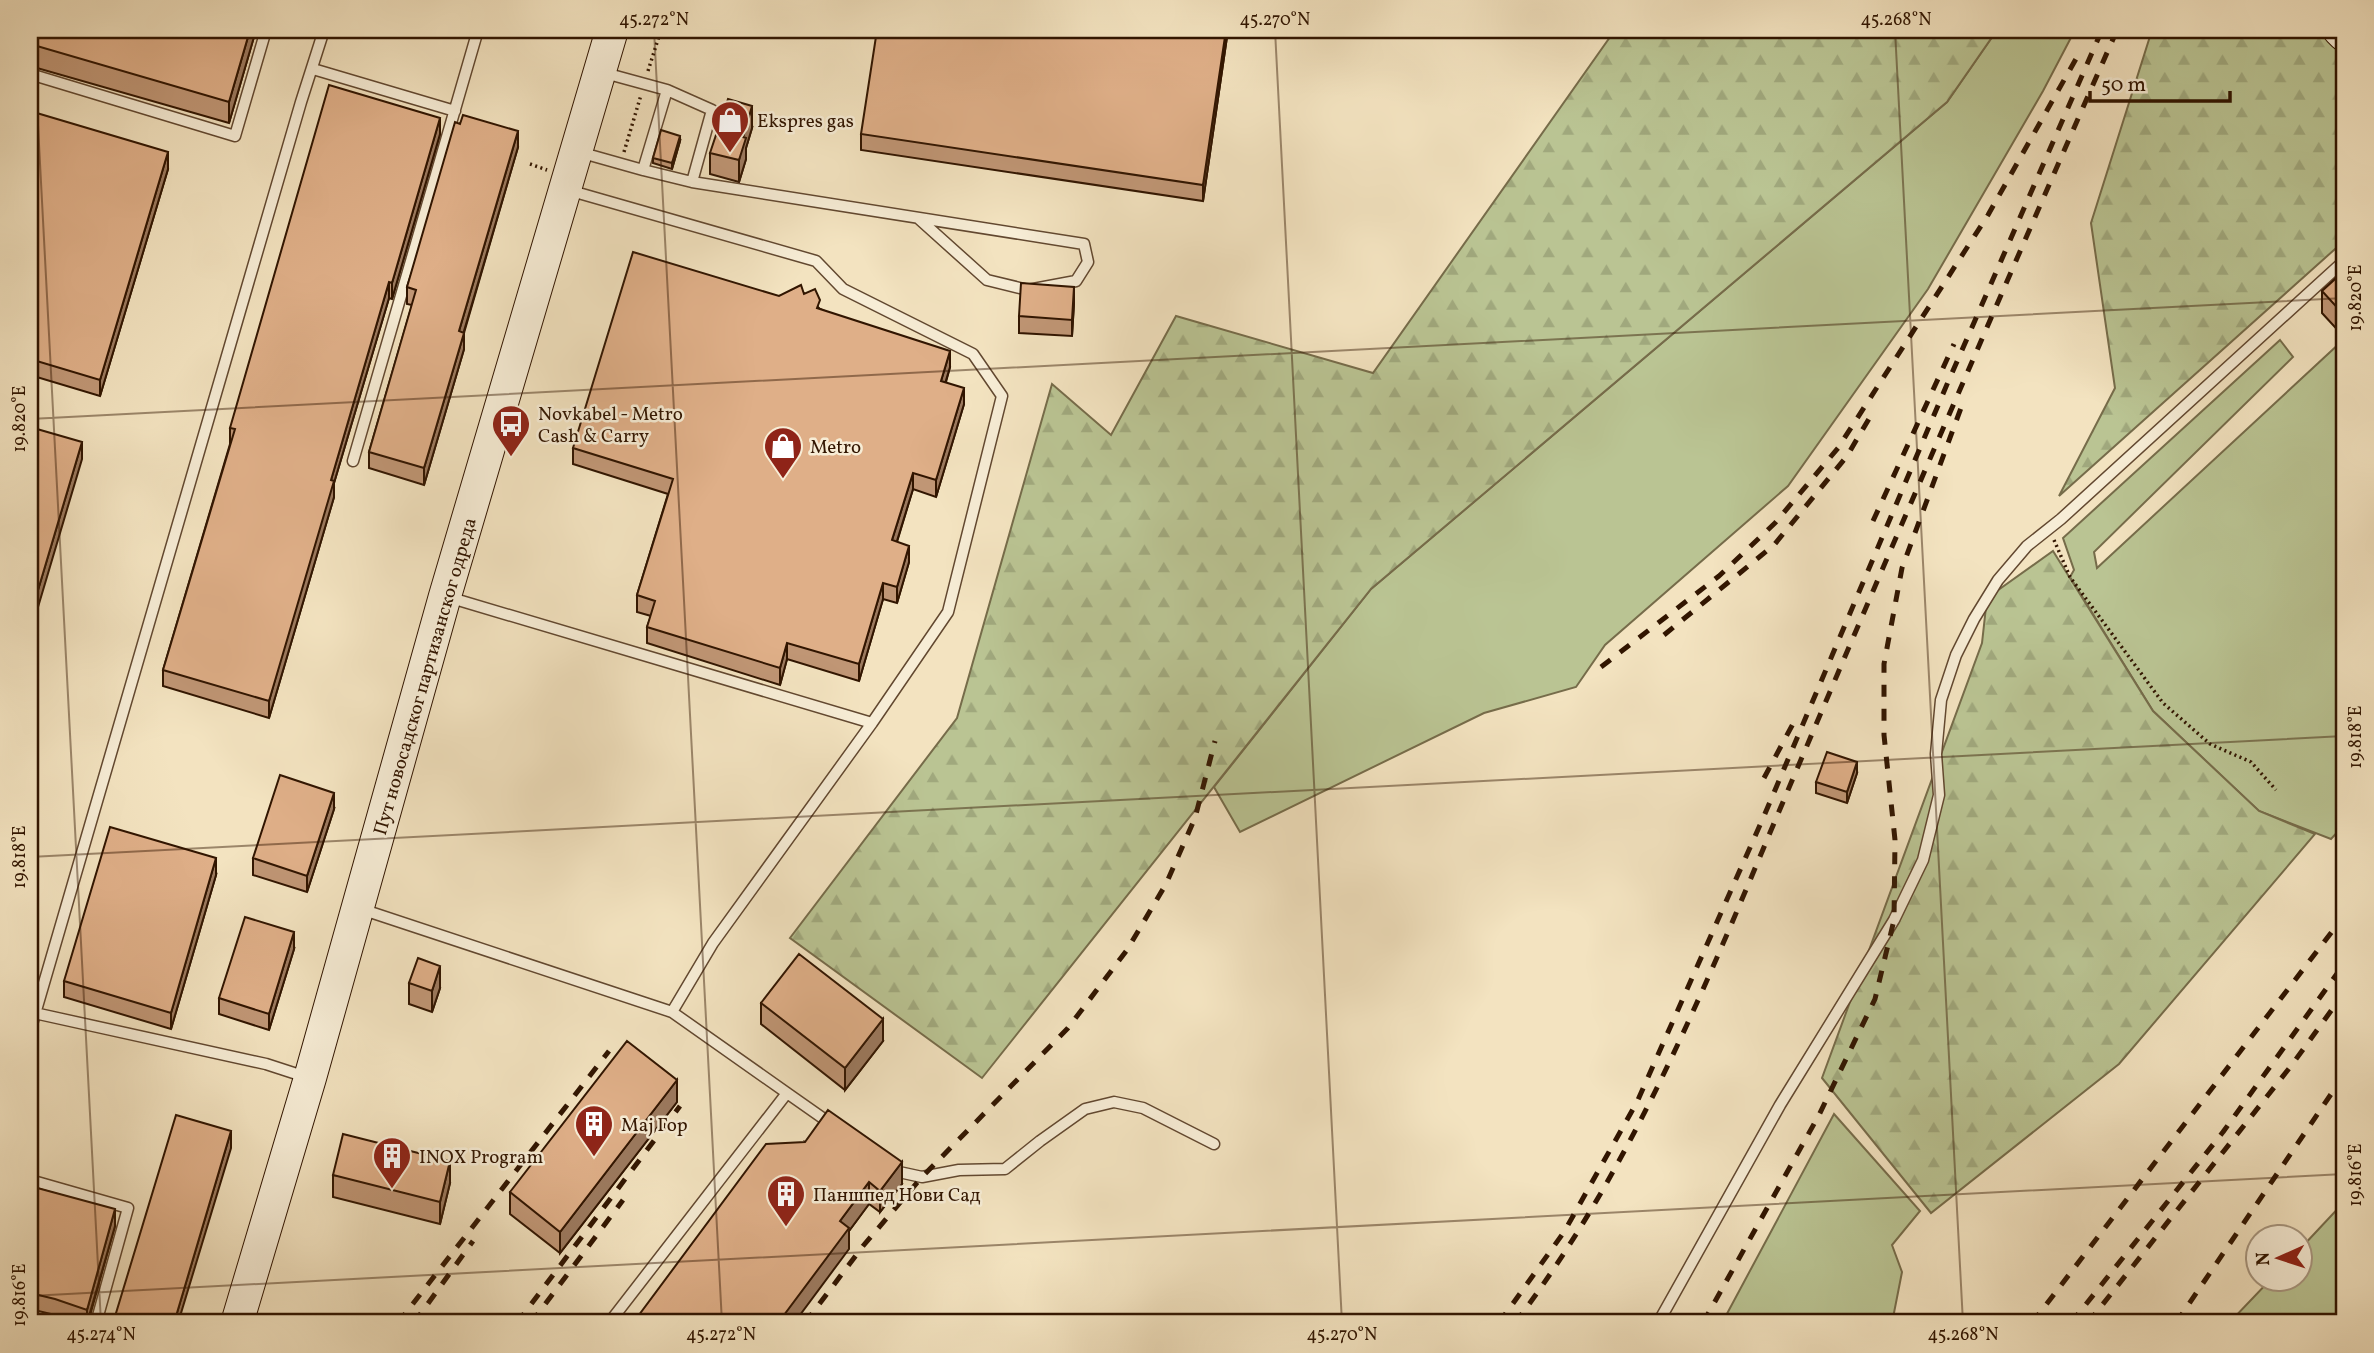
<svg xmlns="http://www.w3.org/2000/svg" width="2374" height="1353" viewBox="0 0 2374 1353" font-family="Vollkorn,serif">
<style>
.green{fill:#bac493;stroke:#766c4a;stroke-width:2}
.forest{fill:url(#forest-firs);stroke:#766c4a;stroke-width:2}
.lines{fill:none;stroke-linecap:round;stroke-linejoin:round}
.lane-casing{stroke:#624830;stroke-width:13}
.secondary-casing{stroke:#311500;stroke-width:34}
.path{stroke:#311500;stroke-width:3.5;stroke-dasharray:2 3.5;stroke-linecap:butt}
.lane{stroke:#f7edd6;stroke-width:10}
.secondary{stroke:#f7edd6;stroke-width:32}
.rail{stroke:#311500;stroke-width:5;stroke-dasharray:12 12;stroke-linecap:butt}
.wall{fill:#c09675;stroke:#311500;stroke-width:2}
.shaded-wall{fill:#9c7a5f;stroke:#311500;stroke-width:2}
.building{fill:#dfaf88;stroke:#311500;stroke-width:2}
.ticks{fill:none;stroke:#311500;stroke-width:2;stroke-opacity:0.45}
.labels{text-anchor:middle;stroke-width:5;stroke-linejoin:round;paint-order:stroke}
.poi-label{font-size:19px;fill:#311500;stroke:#f7edd6;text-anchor:start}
.street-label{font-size:19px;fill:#311500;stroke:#f7edd6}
.neatline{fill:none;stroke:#311500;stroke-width:2.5}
.ticks-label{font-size:18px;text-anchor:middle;fill:#311500}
</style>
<defs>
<pattern id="forest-firs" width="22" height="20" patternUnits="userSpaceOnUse" patternTransform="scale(1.75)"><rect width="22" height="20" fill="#bac493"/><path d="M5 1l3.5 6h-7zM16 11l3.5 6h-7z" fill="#a0a87d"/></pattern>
</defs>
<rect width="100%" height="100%" fill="#f3e3c0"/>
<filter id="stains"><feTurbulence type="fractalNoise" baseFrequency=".00286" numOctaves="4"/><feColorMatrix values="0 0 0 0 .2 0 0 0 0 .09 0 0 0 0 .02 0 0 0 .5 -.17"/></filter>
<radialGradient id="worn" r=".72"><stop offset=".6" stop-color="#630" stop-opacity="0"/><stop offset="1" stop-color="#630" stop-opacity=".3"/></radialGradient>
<!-- green -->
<path class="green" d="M1997,30h78l-32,61 -115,198 -140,197 -183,159 -29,42 -92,26 -244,119 -26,-45 157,-198 576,-487z
M2280,340l13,17 -199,195 3,16 244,-226 3,3v480l-13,14 -72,-28 -106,-100 -83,-134 4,-7 -11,-32z
M1834,1114l86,97 -28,34 10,27 -10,51h-170z
M2344,1202v121h-115l41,-43h30l1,-32z"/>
<!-- forest -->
<path class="forest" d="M1615,30h382l-50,72 -576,487 -389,489 -192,-140 167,-220 95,-334 59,51 65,-119 197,57z
M2152,30h168l24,25v186l-285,255 56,-108 -24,-165z
M2053,551l100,160 106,100 56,23 -196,230 -188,149 -109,-135 160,-435 5,-45z"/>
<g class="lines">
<defs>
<path id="lane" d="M313,69l142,42
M30,74l205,62 31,-106
M667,90l45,20 -20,72
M579,152l64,18 24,-80 -66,-18
M643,170l49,12 392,62 4,18 -12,19 -48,9 -41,-10 -69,-62
M568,190l248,71 27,28 130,65 29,42 -54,216 -76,111
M353,461l125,-431
M361,909l311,103 41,-69 159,-220 -424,-126
M30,1012l236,52 40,13
M30,1031l271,-929 23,-72
M787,1093l47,33
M890,1166l9,6 23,5 37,-7 46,-1 35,-28 45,-32 29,-7 29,6 71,36
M30,1180l98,28 -32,115
M30,1317l23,6
M609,1323l178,-230 -115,-81
M1658,1323l122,-218 114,-185 29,-60 16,-65 -3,-41 5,-54 15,-45 18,-36 24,-39 29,-34 34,-27 283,-258"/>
<path id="secondary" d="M2339,30l5,5
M237,1323l73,-245 135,-482 167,-566"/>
</defs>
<!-- lane casing -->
<use href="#lane" class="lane-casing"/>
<!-- secondary casing -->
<use href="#secondary" class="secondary-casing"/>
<!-- path -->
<path class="path" d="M648,71l13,-41
M624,152l17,-57
M530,164l17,6
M2054,540l16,37 93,126 47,41 41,18 25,28"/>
<!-- lane -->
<use href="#lane" class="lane"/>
<!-- secondary -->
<use href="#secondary" class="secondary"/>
<!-- rail -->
<path class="rail" d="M1873,521l81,-177
M1664,635l110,-90 73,-89 23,-39
M1601,667l118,-91 56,-53 63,-75 150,-233 89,-158
M1764,778l31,-58
M398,1323l211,-272
M414,1323l59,-82
M517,1323l163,-217
M531,1323l92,-123
M805,1323l58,-77 59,-69 146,-149 59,-78 39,-66 29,-66 20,-77
M1499,1323l65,-91 73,-130 127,-286 184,-434 154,-352
M1515,1323c130,-171 206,-378 291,-575 102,-240 206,-479 311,-718
M1703,1323l116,-208 56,-116 19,-79 1,-80 -11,-105v-71l18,-96 59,-160
M2032,1323l312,-407
M2071,1323l152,-191 121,-168
M2088,1323l203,-257 53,-73
M2176,1323l168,-248"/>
</g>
<!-- wall -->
<path class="wall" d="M30,30h226l-27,93 -199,-57z
M1228,30l-25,171 -342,-51v-16z
M30,111l138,58 -68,227 -70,-21z
M460,124l58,23 -54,186v16l-40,136 -55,-17v-16l43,-147 -5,-1v-17z
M752,128l-6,20v11l-7,23 -29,-8v-21z
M440,134l-48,165 -3,-1 -55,185v14l-65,221 -106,-32v-16l67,-226v-16z
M680,141l-8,28 -19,-6v-5z
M2344,271v66l-22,-24v-22z
M804,294l16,15 130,58 -4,15 18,22 -28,93 -23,-8 -16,53 12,20 -12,41 -14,-4 -24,82 -72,-22 -7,26 -133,-42v-16l4,-11 -14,-4v-17l31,-101 -95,-30v-16l206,-152z
M1074,303l-2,33 -53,-3v-17z
M1857,773l-10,30 -31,-10v-11z
M334,809l-27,83 -54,-17v-17z
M216,875l-45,154 -107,-32v-16z
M294,949l-25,81 -50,-16v-16z
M409,983l31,5 -8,24 -23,-8z
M761,1003l122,38 -38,49 -84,-66z
M677,1102l-117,151 -50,-39v-22z
M805,1142l97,42 -22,28 -11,-8 -20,27v18z
M333,1175l117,8 -10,41 -107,-27z
M30,1186l85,40 -27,97h-10l-23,-8 -25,-6z"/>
<!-- shaded-wall -->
<path class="shaded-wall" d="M250,30h6l-27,93v-21z
M1226,30h2l-25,171v-16z
M752,106v22l-6,20v11l-7,23v-22l4,-23z
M440,118v16l-48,165v-16z
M518,131v16l-59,201v-17z
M680,136v5l-8,28v-6z
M168,152v17l-68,227v-16z
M389,282v16l-55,185v14l-65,221v-17l62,-221z
M1074,287v16l-2,33v-16z
M464,333v16l-40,136v-17z
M950,351v16l-9,30v-16z
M964,388v16l-28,93v-17z
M82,442v17l-52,175v-17z
M913,473v16l-21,68v-17z
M909,546v16l-12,41v-16z
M883,583v16l-24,82v-17z
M787,643v16l-7,26v-17z
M1857,762v11l-10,30v-11z
M334,793v16l-27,83v-16z
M216,858v17l-45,154v-16z
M294,932v17l-25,81v-16z
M440,966v22l-8,24v-21z
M883,1019v22l-38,49v-22z
M677,1080v22l-117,151v-21z
M231,1131v17l-53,175h-4z
M450,1161v22l-10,41v-22z
M902,1162v22l-22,28v-21z
M869,1182v22l-20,27v18l-55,74h-16l62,-102z
M115,1209v17l-28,97v-13z"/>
<!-- building -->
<path class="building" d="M30,30h220l-21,72 -199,-58z
M877,30h349l-23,155 -342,-51z
M329,85l111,33 -48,165 -3,-1 -58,198 3,1 -65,220 -106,-31 72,-241 -5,-1z
M728,99l24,7 -9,31 3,1 -7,22 -29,-7z
M30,111l138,41 -68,228 -70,-21z
M463,115l55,16 -59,200 5,2 -40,135 -55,-16 47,-162 -9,-3 48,-165 5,2z
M661,130l19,6 -8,27 -19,-5z
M633,252l146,44 22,-11 3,9 11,-5 5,11 -3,8 133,43 -9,30 23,7 -28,92 -23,-7 -21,67 17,6 -12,41 -14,-4 -24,81 -72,-21 -7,25 -133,-41 8,-26 -18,-6 36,-116 -100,-31z
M2344,271v44l-22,-24z
M1021,283l53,4 -2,33 -53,-4z
M30,427l52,15 -52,175z
M1827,752l30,10 -10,30 -31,-10z
M280,775l54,18 -27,83 -54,-18z
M110,827l106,31 -45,155 -107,-32z
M245,917l49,15 -25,82 -50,-16z
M799,954l84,65 -38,49 -84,-65z
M418,958l22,8 -8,25 -23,-8z
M627,1041l50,39 -117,152 -50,-40z
M828,1110l74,52 -22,29 -11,-9 -29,39 9,7 -71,95h-145l133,-179 39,-2z
M176,1115l55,16 -57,192h-61z
M343,1134l107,27 -10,41 -107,-27z
M30,1186l85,23 -28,101 -32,-11 -25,-6z"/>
<!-- ticks -->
<path class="ticks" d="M33,30l68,1293M654,30l68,1293M1275,30l67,1293M1895,30l68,1293M30,419l2314,-121M30,857l2314,-121M30,1296l2314,-122"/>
<!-- icons -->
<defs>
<symbol id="shop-pin" viewBox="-11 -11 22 30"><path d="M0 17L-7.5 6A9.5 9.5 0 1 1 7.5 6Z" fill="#8f2418" stroke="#f7edd6"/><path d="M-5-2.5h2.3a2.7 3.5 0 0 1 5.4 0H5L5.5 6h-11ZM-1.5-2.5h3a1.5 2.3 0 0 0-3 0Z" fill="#fff"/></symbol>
<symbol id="bus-pin" viewBox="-11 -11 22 30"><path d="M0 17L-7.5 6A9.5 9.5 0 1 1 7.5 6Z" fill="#8f2418" stroke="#f7edd6"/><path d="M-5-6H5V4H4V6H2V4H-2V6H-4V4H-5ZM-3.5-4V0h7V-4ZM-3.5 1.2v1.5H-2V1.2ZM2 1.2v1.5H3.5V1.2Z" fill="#fff"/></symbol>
<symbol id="building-pin" viewBox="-11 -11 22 30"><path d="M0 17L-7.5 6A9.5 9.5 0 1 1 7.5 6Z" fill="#8f2418" stroke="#f7edd6"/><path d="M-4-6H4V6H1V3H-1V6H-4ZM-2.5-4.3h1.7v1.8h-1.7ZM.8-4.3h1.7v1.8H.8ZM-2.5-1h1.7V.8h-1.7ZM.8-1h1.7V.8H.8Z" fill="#fff"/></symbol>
</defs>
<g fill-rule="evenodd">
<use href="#shop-pin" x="708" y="98" width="44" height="60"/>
<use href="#bus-pin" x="489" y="402" width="44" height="60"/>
<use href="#shop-pin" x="761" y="424" width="44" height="60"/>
<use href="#building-pin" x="572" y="1102" width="44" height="60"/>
<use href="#building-pin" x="370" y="1134" width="44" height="60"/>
<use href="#building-pin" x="764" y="1172" width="44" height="60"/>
</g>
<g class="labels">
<!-- poi labels -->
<g class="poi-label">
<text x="757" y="127">Ekspres gas</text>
<text x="538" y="420">Novkabel - Metro<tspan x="538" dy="22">Cash &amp; Carry</tspan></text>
<text x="810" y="453">Metro</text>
<text x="621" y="1131">Мај Гор</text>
<text x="419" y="1163">INOX Program</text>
<text x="813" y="1201">Паншпед Нови Сад</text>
</g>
<!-- street labels -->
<g class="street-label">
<text transform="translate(424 676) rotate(-74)" y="7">Пут новосадског партизанског одреда</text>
</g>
</g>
<!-- margin -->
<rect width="2374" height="1353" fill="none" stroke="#f3e3c0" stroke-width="77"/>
<!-- north arrow -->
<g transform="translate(2279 1258) rotate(267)"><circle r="33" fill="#f7edd6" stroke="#a89780" stroke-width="2"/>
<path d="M0-5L12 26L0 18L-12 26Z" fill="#8f2418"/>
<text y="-10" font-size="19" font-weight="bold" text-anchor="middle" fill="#311500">N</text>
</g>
<!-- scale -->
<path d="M2090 91v10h140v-10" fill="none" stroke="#311500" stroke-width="3.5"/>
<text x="2101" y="91" font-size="21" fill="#311500" stroke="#f7edd6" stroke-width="5" paint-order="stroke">50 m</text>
<rect x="38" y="38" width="2298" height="1276" class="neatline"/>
<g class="ticks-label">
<text x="654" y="25">45.272°N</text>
<text x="1275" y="25">45.270°N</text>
<text x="1896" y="25">45.268°N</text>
<text transform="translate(2355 298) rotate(-90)" y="6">19.820°E</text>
<text transform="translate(19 419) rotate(-90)" y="6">19.820°E</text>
<text transform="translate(2355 737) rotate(-90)" y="6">19.818°E</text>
<text transform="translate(19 857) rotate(-90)" y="6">19.818°E</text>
<text transform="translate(2355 1175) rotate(-90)" y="6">19.816°E</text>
<text transform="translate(19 1295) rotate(-90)" y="6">19.816°E</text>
<text x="101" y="1340">45.274°N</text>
<text x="721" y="1340">45.272°N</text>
<text x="1342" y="1340">45.270°N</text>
<text x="1963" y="1340">45.268°N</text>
</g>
<rect width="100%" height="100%" filter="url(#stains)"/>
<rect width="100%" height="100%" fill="url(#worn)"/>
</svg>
